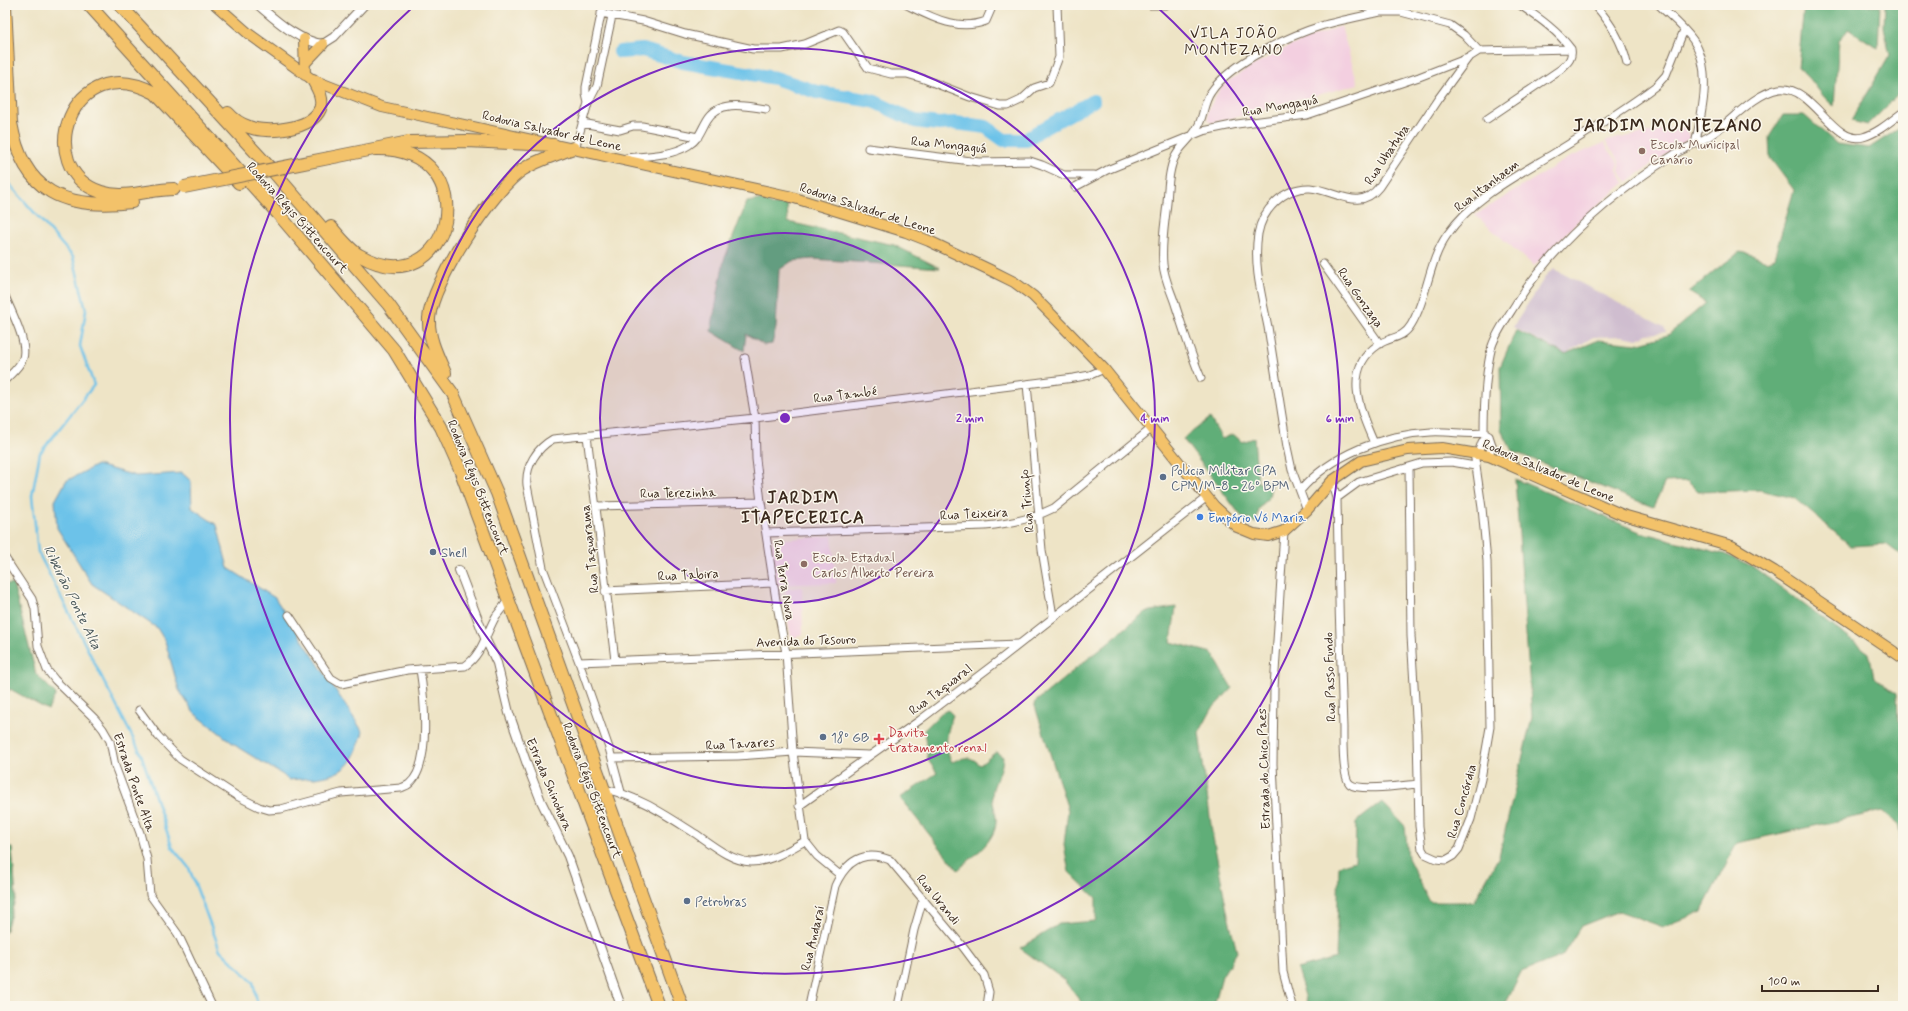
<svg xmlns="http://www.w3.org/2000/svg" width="1908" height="1011" viewBox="0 0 1908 1011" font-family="Mynerve,sans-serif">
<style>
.built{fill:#f3cfe0}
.industrial{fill:#cfbdcf}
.forest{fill:#61ae78;stroke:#4e6c4b}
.water{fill:#6cc2e9;stroke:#547684}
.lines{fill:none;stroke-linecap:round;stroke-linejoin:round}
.stream{stroke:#6cc2e9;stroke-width:2.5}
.river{stroke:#6cc2e9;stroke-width:14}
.minor-casing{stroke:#7a6b59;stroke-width:9}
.tertiary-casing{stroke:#7a6b59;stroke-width:10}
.primary-casing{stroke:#7a6b59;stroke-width:12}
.motorway-casing{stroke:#7a6b59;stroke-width:14}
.minor{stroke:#fff;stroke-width:7}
.tertiary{stroke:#fff;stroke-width:8}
.primary{stroke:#f3c26a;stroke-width:10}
.motorway{stroke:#f3c26a;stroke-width:12}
.motorway-bridge-casing{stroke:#7a6b59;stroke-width:14;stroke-linecap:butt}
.motorway-bridge{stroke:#f3c26a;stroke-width:12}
.ring{fill:none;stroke:#7b2cbf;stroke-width:2}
.education-dot{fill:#8d6e63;stroke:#fbf7ec;stroke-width:1.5}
.service-dot{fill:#5c6f8a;stroke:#fbf7ec;stroke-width:1.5}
.shop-dot{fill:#3f7fe0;stroke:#fbf7ec;stroke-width:1.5}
.health-dot{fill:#e0444e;stroke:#fbf7ec;stroke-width:1.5}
.labels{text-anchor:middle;stroke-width:3;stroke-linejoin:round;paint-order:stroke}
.street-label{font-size:13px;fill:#3b2a1e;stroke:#fbf7ec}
.education-label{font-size:13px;fill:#785e54;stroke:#fbf7ec;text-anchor:start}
.service-label{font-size:13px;fill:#4e5e75;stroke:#fbf7ec;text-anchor:start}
.shop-label{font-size:13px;fill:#366cbe;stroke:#fbf7ec;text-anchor:start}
.health-label{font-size:13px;fill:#be3a42;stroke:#fbf7ec;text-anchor:start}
.water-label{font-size:14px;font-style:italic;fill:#4a585b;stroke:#fbf7ec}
.quarter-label{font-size:15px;letter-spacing:1px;fill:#3b2a1e;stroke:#fbf7ec}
.district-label{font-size:17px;font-weight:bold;letter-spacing:1px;fill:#3b2a1e;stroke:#fbf7ec}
.centre{fill:#7b2cbf;stroke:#fbf7ec;stroke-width:2}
.ring-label{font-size:12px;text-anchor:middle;font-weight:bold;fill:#7b2cbf;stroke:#fbf7ec;stroke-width:3;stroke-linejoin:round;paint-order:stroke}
</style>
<rect width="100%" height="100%" fill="#fbf7ec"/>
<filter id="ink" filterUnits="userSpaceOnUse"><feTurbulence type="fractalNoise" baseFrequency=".025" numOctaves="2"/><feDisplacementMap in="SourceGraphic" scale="8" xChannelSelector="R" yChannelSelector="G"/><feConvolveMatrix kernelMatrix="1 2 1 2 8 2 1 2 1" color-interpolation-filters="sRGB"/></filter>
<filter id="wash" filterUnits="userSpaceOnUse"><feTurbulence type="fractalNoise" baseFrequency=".012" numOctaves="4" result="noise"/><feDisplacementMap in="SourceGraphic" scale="16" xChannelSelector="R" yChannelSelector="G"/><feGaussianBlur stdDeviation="0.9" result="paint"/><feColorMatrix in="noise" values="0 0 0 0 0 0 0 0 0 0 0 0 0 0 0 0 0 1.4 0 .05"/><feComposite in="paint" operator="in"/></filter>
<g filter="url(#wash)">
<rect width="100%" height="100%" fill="#eee4c6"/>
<!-- built -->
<path class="built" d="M1341,26l17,58 -117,32 -30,7 -3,-3v-10l14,-25 30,-19 38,-20z
M1683,125l7,13 -63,44 -8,-11v-10l-14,-20z
M1604,143l14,19 -1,9 8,12 -49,40 -42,43 -59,-51 93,-57z
M832,536l4,47 -60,2 -5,-39 3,-6z
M802,587l1,47 -9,4 -3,-2 -4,-19 -1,-28z"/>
<!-- industrial -->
<path class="industrial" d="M1554,269l110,58 2,5 -19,2 -9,5 -15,-3 -30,1 -28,17 -52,-27 34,-53z"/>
<!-- forest -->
<path class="forest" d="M1804,5h76l-2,43 -29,-19 -10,11 -5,66c-17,-13 -19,-26 -36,-38z
M1885,5h18v85l-35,35 -17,-4 39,-66 -6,-28z
M1783,115h21l33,29 32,4 34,-22v431l-17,-13 -35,2 -57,-48 -34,-8 -62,2 -11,-11 -22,1 -12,25 -141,-56 -11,-22 -1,-62 16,-37 49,24 34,-14 37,4 32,-9 38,-32 -17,-11 25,-21 26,-19 12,3 14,6 8,-3 20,-68 -24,-32 -1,-21z
M764,199l7,6 16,-1 1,18 106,23 46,23 -127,-9 -21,2 -13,9 -3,58 -4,16 -8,1 -18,-11 -2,17 -33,-20 13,-71 23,-58z
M1210,418l12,21 11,-5 9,8 12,-4 4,45 14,-3 -3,17 -10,12 -3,14 -15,-7 -58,-77z
M1515,479l125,53 84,22 28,12 117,87 5,24 23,16 1,28 5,4v141l-4,-40 -17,-15 -145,32 -36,69 -38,15 -44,-16 -38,15 -19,30 -41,16 -17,34h-196l-11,-37 39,-11 3,-92 16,-5 1,-39 26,-20 23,24 3,32 22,44h44l25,-46 33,-139z
M5,584h8l23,90 20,20 -8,16 -38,-21 -5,8z
M1176,607l-5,35 41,11 20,35 -20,21 -13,24 13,99 15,79 10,41 -15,24 -8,30h-130l-21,-27 -43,-31 39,-24 37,-3v-23l-27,-26 -5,-27 4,-35 -34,-107 111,-91z
M948,710l5,5c-6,17 -10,30 -1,47 13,-5 18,-7 28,3l16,-13 7,5c-1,16 -6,18 -10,32 -3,12 4,22 3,33 0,19 -25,36 -38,48l-58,-72 37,-25 -9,-13 -4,-30 17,-17z
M5,847l7,1 4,49 -11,36z"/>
<!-- water -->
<path class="water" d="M97,465l39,11 46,-3 9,8 1,27 25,17 11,43 47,30 88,134c-3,9 -6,19 -11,27 -12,21 -43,19 -64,21l-5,-5 -44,-27 -45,-35 -15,-23 -14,-49 -8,-13 -65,-44 -35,-56 -2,-27 11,-20z"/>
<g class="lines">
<!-- stream -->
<path class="stream" d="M5,179l68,78 13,53 -6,36 14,39 -54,68 -8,43 6,56 103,202 31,93 17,21 31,82 33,32 5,24"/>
<!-- river -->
<path class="river" d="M620,52l23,-2 40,12 92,16 42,14 56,9 42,20 24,3 16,-1 31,4 18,13h22l11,-8 56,-31"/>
</g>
</g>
<g filter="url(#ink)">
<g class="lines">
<defs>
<path id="minor" d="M907,5c24,12 51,27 79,16l7,-16
M1150,5h16
M1359,5l21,7h21l49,13 14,10 15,16
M1520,5c19,13 37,25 51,44
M1595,5c15,17 27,36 32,58
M1659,5c11,11 25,22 34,35 20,29 9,73 2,104
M601,13l42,8 42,13 68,15h29l23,-5 34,-14 4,2 25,36 23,6h16l17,5 46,18 30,9h8l13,-6 13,-12 15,-5 10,-26 -2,-52
M1479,51l92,-2c2,10 -4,14 -10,20l-74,50
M588,103l9,-17 15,-70
M582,123l38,7 13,-4h9l56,11
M868,148l111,14 51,-1 12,4 22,10h30
M575,149l13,-46 -2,-9v-7l17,-82
M626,158c20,-2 46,-2 63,-13 10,-6 12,-15 18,-25 12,-21 40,-14 59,-11
M1075,187l32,-17 96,-39 34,-7 70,-9 112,-38 49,-19
M1323,264l57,80
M5,296c6,15 23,46 18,62 -3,9 -12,16 -18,22
M745,358l10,60 1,41 5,43 15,98 10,53 7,99 12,89 12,15 23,19
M1201,378c-10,-23 -17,-47 -25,-71 -4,-14 -12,-28 -13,-43 -2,-20 2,-41 4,-61 1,-13 1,-31 7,-44 5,-13 17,-19 23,-31 7,-11 6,-25 14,-36 20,-30 80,-57 113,-67 19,-5 38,-9 56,-13
M1027,384l15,166 11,66
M587,436l28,224
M1374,443c-14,-32 -32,-74 4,-98 12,-9 24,-5 33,-20 17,-28 17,-63 36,-90 25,-36 67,-58 104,-80 36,-22 73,-45 106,-70l9,-10 18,-45
M1478,453l4,-11 7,-6
M1489,456l3,-11 -3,-9 -5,-3c0,-28 1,-60 8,-87 5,-15 17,-31 25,-44 40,-62 97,-109 158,-148 12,-7 25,-12 36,-19 20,-14 44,-42 68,-46 34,-4 54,56 84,48 15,-4 28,-16 40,-25
M1409,467l2,169 6,97 2,93 3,23 3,5 11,5 10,1 7,-4 6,-7 12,-30 10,-40 9,-52 -3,-166 -5,-53 -8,-56
M1332,481l5,17c1,76 3,153 6,230 0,11 -1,49 7,56 9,8 55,1 68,0
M1300,491c30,-36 85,-57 131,-59 18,-1 35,3 53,1
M1337,498l22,-16 63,-19 30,-1 23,4
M597,506l164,-4
M1307,510l-15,-40 -5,-23c-6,-40 -13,-80 -19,-120 -6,-30 -15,-62 -10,-93 4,-24 26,-47 52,-46 26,2 49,25 69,-1l59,-88 30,-41 11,-7
M1284,531l-10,157 -1,76 10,208 9,34
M766,533l219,-7c25,-2 47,-7 69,-18l98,-80
M5,558l27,41 3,10 3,37 9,24 8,10 40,39 8,10 7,12 5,25 25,67 7,26 3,36 28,39 34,72
M605,591l168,-8
M289,615l42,63 10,6 66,-14 58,-4c17,-11 21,-33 31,-50 4,-5 8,-10 12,-16
M579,662l-36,-94 -16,-83c-2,-19 10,-37 26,-46l202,-21 319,-40 16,-3 14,-6
M139,710l19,26 22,23 57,37 22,11 10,3 12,-1 60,-16 60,-5c2,-1 6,-2 8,-4 23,-18 15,-89 11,-115
M612,758l126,-2 55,-4 76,3
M603,789c35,6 64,27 93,45 16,11 35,27 55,28 19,0 38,-12 54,-21
M621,792l-12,-44 -30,-86 439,-18
M799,806l121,-86 78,-59 209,-164
M809,1006l26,-120c11,-25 29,-37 55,-26l73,87 21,28 5,17 -2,14
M898,1006l16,-76 9,-31"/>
<path id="tertiary" d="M258,5c19,16 40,36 65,39l11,-7 30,-32
M459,570l26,68 12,25 12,50 20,57 12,31 27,55 53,150"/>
<path id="primary" d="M216,5l33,29 64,46 69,27 406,89 118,36 23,9 61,29 24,12 19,14 19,19 52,54 110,137 23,21 17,7 14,2 16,-5 23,-21 25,-29 29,-20 47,-11 34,-2 47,8 134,59 109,31 42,25 129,87
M304,39l1,36
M305,63l18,-19"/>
<path id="motorway" d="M5,5l6,118c12,70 54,87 121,79
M89,5l192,212 113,133 47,77 20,45 198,534
M120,5l152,165 116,134 65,90 44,99 185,513
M228,113c6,7 12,11 21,14 18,7 62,3 71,-18 4,-10 -2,-20 -7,-29
M329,158l80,-16 58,-1 87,4
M174,189c-24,0 -49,11 -73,3 -70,-23 -30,-144 54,-99l84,90
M331,227c8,9 18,22 28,28 94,54 130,-108 17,-106
M445,373c-8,-18 -17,-36 -16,-55 3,-36 63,-128 93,-148 15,-10 34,-15 51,-22"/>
</defs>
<!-- minor casing -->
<use href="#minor" class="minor-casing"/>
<!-- tertiary casing -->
<use href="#tertiary" class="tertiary-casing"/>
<!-- primary casing -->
<use href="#primary" class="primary-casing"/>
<!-- motorway casing -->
<use href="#motorway" class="motorway-casing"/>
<!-- minor -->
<use href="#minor" class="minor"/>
<!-- tertiary -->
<use href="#tertiary" class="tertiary"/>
<!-- primary -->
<use href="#primary" class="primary"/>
<!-- motorway -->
<use href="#motorway" class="motorway"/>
<defs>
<path id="motorway-bridge" d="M184,187l145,-29"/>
</defs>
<!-- motorway-bridge casing -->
<use href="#motorway-bridge" class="motorway-bridge-casing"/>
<!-- motorway-bridge -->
<use href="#motorway-bridge" class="motorway-bridge"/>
</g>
</g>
<!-- distance rings -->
<circle cx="785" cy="418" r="185" fill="#7b2cbf" fill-opacity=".12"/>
<g class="ring">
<circle cx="785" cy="418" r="185"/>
<circle cx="785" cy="418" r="370"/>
<path d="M1156 6A555 555 0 1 1 414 6"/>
</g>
<!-- markers -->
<g class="education-dot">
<circle cx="1642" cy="151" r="4"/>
<circle cx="804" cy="564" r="4"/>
</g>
<g class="service-dot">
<circle cx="1163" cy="477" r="4"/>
<circle cx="433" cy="552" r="4"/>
<circle cx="823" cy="737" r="4"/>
<circle cx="687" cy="901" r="4"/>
</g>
<circle class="shop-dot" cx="1200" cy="517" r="4"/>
<path class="health-dot" d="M877 733h4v4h4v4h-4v4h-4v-4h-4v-4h4z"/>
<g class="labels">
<!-- street labels -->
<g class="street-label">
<text transform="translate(1280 105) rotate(-10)" y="5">Rua Mongaguá</text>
<text transform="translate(552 130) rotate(13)" y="5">Rodovia Salvador de Leone</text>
<text transform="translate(949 144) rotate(6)" y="5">Rua Mongaguá</text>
<text transform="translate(1386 154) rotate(-56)" y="5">Rua Ubatuba</text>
<text transform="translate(1486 185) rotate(-37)" y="5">Rua Itanhaem</text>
<text transform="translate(868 208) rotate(18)" y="5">Rodovia Salvador de Leone</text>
<text transform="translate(298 217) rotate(48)" y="5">Rodovia Régis Bittencourt</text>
<text transform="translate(1361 297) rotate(55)" y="5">Rua Gonzaga</text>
<text transform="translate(845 394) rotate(-7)" y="5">Rua També</text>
<text transform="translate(1549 470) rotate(23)" y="5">Rodovia Salvador de Leone</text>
<text transform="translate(479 487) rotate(68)" y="5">Rodovia Régis Bittencourt</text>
<text transform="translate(678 492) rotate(-1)" y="5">Rua Terezinha</text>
<text transform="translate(1026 501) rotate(-95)" y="5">Rua Triunfo</text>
<text transform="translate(974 513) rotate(-3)" y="5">Rua Teixeira</text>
<text transform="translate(589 549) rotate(-96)" y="5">Rua Taquarama</text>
<text transform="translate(688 574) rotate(-3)" y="5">Rua Tabira</text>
<text transform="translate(785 580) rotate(81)" y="5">Rua Terra Nova</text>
<text transform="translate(806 640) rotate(-2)" y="5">Avenida do Tesouro</text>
<text transform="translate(1329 677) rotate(-92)" y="5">Rua Passo Fundo</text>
<text transform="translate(940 689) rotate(-37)" y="5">Rua Taquaral</text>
<text transform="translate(740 743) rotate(-3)" y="5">Rua Tavares</text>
<text transform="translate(1263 769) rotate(-92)" y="5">Estrada do Chico Paes</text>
<text transform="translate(135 782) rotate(71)" y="5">Estrada Ponte Alta</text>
<text transform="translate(550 784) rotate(67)" y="5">Estrada Shinohara</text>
<text transform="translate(593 790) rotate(69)" y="5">Rodovia Régis Bittencourt</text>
<text transform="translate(1461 801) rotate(-74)" y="5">Rua Concórdia</text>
<text transform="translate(939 899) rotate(51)" y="5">Rua Urandi</text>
<text transform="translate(812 938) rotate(-77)" y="5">Rua Andaraí</text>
</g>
<!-- education labels -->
<g class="education-label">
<text x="1650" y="149">Escola Municipal<tspan x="1650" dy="15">Canário</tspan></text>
<text x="812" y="562">Escola Estadual<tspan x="812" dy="15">Carlos Alberto Pereira</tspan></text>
</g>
<!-- service labels -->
<g class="service-label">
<text x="1171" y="475">Policia Militar CPA<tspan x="1171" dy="15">CPM/M-8 - 26º BPM</tspan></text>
<text x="441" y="557">Shell</text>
<text x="831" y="742">18º GB</text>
<text x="695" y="906">Petrobras</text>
</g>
<!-- shop labels -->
<g class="shop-label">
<text x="1208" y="522">Empório Vó Maria</text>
</g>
<!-- health labels -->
<g class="health-label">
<text x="888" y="737">Davita<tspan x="888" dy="15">tratamento renal</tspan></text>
</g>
<!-- water labels -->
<g class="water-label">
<text transform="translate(73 597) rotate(64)" y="5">Ribeirão Ponte Alta</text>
</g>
<!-- quarter labels -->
<g class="quarter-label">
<text x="1234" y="38">VILA JOÃO<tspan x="1234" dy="17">MONTEZANO</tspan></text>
</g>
<!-- district labels -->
<g class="district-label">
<text x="1668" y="131">JARDIM MONTEZANO</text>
<text x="803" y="503">JARDIM<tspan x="803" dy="20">ITAPECERICA</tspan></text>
</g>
</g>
<circle cx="785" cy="418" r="6" class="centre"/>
<g class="ring-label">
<text x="970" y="422">2 min</text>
<text x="1155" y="422">4 min</text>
<text x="1340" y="422">6 min</text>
</g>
<!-- margin -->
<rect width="1908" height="1011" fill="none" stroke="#fbf7ec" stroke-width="20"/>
<!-- scale -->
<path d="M1762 985v6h116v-6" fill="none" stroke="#3b2a1e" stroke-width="2"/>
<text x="1768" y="985" font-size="12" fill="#3b2a1e" stroke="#fbf7ec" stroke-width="3" paint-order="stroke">100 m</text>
</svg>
